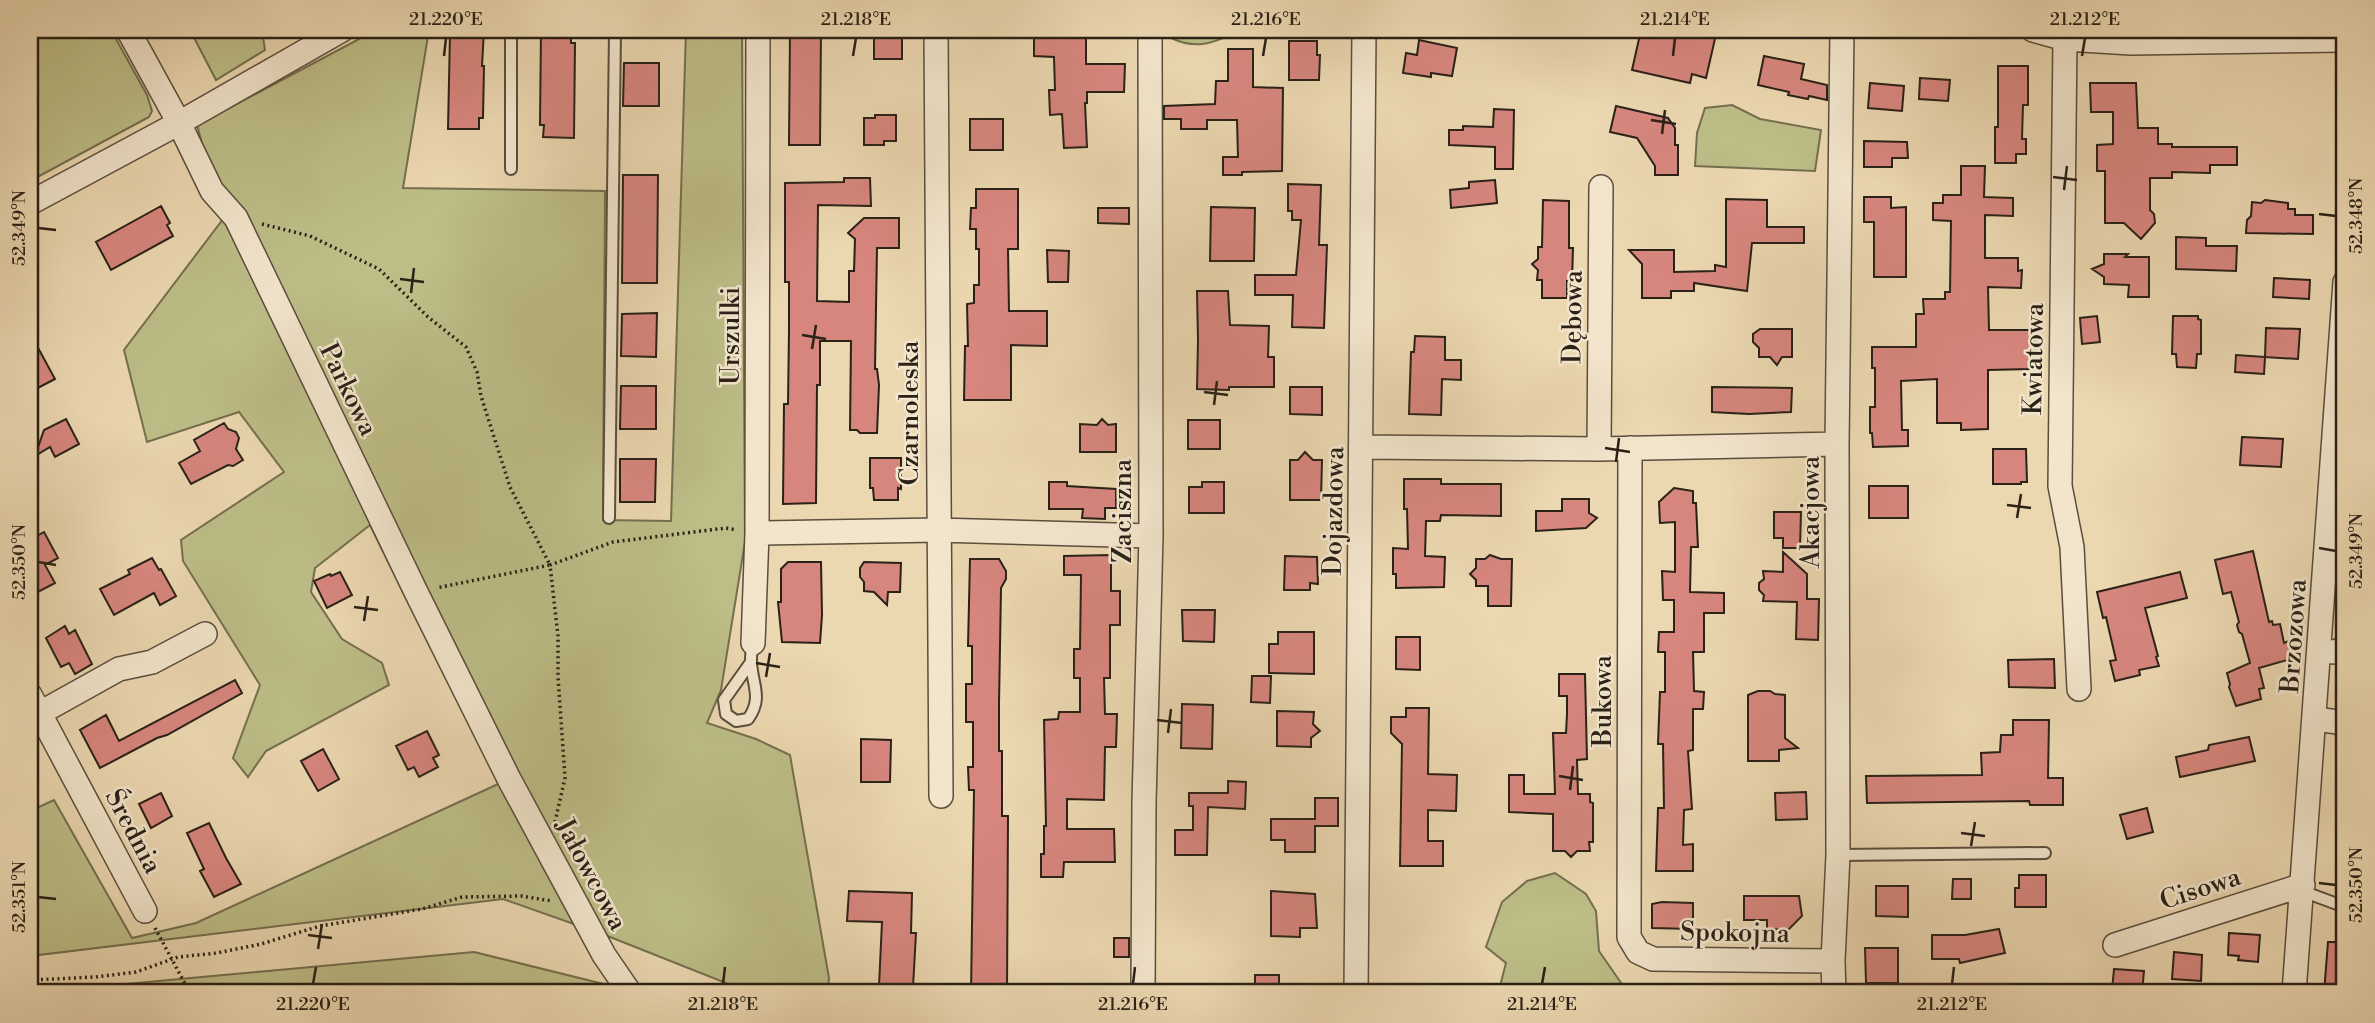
<svg xmlns="http://www.w3.org/2000/svg" width="2375" height="1023" viewBox="0 0 2375 1023" font-family="'Libre Bodoni',serif">
<style>
.green{fill:#bdbd87;stroke:#746f4f;stroke-width:2}
.building{fill:#d7867e;stroke:#2a2117;stroke-width:2}
.lines{fill:none;stroke-linecap:round;stroke-linejoin:round}
.service-casing{stroke:#5a4e3d;stroke-width:14}
.minor-casing{stroke:#5a4e3d;stroke-width:26}
.path{stroke:#2a2117;stroke-width:3.5;stroke-dasharray:2 3.5;stroke-linecap:butt}
.service{stroke:#f2e5cc;stroke-width:10}
.minor{stroke:#f2e5cc;stroke-width:23}
.ticks{fill:none;stroke:#2a2117;stroke-width:2.5}
.labels{text-anchor:middle;stroke-width:5;stroke-linejoin:round;paint-order:stroke}
.street-label{font-size:26px;fill:#2a2117;stroke:#f2e5cc}
.neatline{fill:none;stroke:#2a2117;stroke-width:2.5}
.ticks-label{font-size:18px;text-anchor:middle;fill:#2a2117}
</style>
<rect width="100%" height="100%" fill="#ebd7b0"/>
<filter id="stains"><feTurbulence type="fractalNoise" baseFrequency=".00286" numOctaves="4"/><feColorMatrix values="0 0 0 0 .2 0 0 0 0 .09 0 0 0 0 .02 0 0 0 .5 -.17"/></filter>
<radialGradient id="worn" r=".72"><stop offset=".6" stop-color="#630" stop-opacity="0"/><stop offset="1" stop-color="#630" stop-opacity=".3"/></radialGradient>
<!-- green -->
<path class="green" d="M30,30h81l36,65 5,16 -3,6 -119,64z
M190,30h72l3,20 -49,30z
M376,30h53l-26,158 202,3 -2,329 68,1 15,-491h56l3,512 -24,148 -14,33 49,16 34,16 39,223 -2,15h-76l-146,-58 -102,-36 -473,57v-145l24,-11 78,138 64,-15 313,-144 -103,-181 -36,-73 -55,43 -4,24 31,47 40,24 7,22 -123,66 -18,26 -15,-19 27,-73 -77,-124 -2,-21 103,-68 -45,-60 -92,30 -23,-92 99,-131 -26,-94z
M1172,30h72c-28,10 -43,22 -73,8z
M1732,105l28,14 61,11 -6,41 -120,-5 2,-33 8,-25z
M1555,873l31,21 10,17 3,40 29,42h-170l6,-9 35,6 7,-27 -20,-16 16,-45 25,-21z
M474,952l166,41h-585l71,-9z"/>
<!-- building -->
<path class="building" d="M454,30h30l-2,36h2l-1,52h-4v11h-31l2,-96h4z
M541,30h30v13h4l-1,95 -31,-1 1,-12h-4z
M790,30h31l-1,115h-31z
M874,30h23v6h5v23h-28z
M1050,30h36v34h39l-1,28h-37v11h-2l2,44 -23,1 -2,-34 -12,1 -1,-25h6l-1,-33 -20,-1v-22l16,1z
M1641,30h76l-11,48 -14,-4 -2,9 -58,-13z
M1419,40l38,8 -5,28 -21,-3v4l-28,-4 3,-20 11,2z
M1289,41h28v14h3l-1,25h-30z
M1228,49h25v38l30,1 -1,83 -40,1v3h-19v-18h15l-1,-37h-30v9h-26v-10h-17v-13l51,-2 1,-23h12z
M1764,56l40,8 -3,15 26,6v15l-18,-4 -1,3 -20,-4 1,-3 -31,-7z
M624,63h35v43h-36z
M1998,66h30v39h-5l-1,34h4v15h-10v9h-21v-36h3z
M1920,78l30,2 -2,21 -29,-2z
M1870,83l34,3 -2,25 -34,-3z
M2090,83h46l2,45h20v16h14v3h65v18h-27v8l-38,-1v6h-22v32l4,4 1,9 -14,16 -17,-16h-19v-52h-8v-26l16,-1v-32h-22z
M1616,106l52,12 7,10v17h3v30h-23v-9l-18,-28 -27,-6z
M1494,109l20,1 -1,59h-18v-22l-46,-2v-15h14v-4l30,1z
M875,115h21v26h-12v4h-20v-27h11z
M970,119h33v31h-33z
M1864,141l43,1 1,16h-16v9h-28z
M1961,166h24l-1,31 29,1v18l-28,-1v43h33v13l4,-1 -1,18 -33,-1 1,43h45l2,26 -6,6v7l-42,1v59l-27,1v-7h-24v-44l-36,2 1,49h6v16l-35,1 -1,-14h-2v-26h5v-39h-3v-21h44v-33h8l-1,-15h22v-7h5l1,-71 -18,-1v-17h10v-8h18z
M623,175h35l-1,108h-35z
M844,178h26l1,28 -53,-1 -1,96 32,1v-31h5l1,-32 -7,-6 16,-15h35v30h-22l-2,121h2l2,16 -2,48h-17l-3,-3h-7l1,-89h-31v44h-3l-1,118 -33,1 1,-100h4l1,-73v-49h-4v-99l59,-1z
M1495,180l2,23 -46,5 -1,-18 19,-2v-6z
M1288,184l33,1 -2,60h8l-3,83 -32,-1 1,-32h-38v-20h41l5,-55h-9v-9h-4z
M976,189h42v60h-10l1,62h38v35l-36,-1v55h-47l1,-54h3l-1,-42 7,-1v-18h5v-36h-3v-20h-6l1,-21h5z
M1864,197h27v11l15,-1v70h-32v-55h-10z
M1726,199l41,1v27h37v16h-52l-5,48 -53,-8v8h-23v7h-29v-34l-13,-14h45v22l41,-1v-6l11,2z
M1543,200l26,1v47h4l-1,33h-5v17h-25v-18h-5l1,-10 -6,-6 6,-5v-12h4z
M2265,200l23,3v6h7v6h18v19l-67,-1 1,-13 4,-4 1,-14 9,1z
M161,206l9,17 -3,2 6,11 -62,34 -15,-28z
M1211,207l44,1 -1,53h-44z
M1098,208h31v16l-31,-1z
M2176,237l30,1v8h31l-1,25 -60,-2z
M1047,250l22,1 -1,31h-20z
M2104,254h24l-3,3h24v40h-21l1,-12 -25,-1v-7l-12,-8 12,-5z
M2274,278l36,2 -1,19 -36,-2z
M1197,291h31l2,34 39,1 -1,31h6v30h-45v3l-32,-1 1,-49z
M657,313l-1,44 -35,-1 1,-42z
M2097,316l3,26 -18,2 -2,-26z
M2173,316h25v3l3,1v34h-4l-1,14 -19,-1 -1,-13h-4z
M2266,328l34,1 -2,30 -33,-2 -1,17 -29,-2 1,-17 29,2z
M1760,329h32v28h-10l-5,8 -7,-8h-11v-9l-6,-6v-8z
M30,333l25,46 -25,13z
M1415,336l30,1v23h16v20l-19,-1 -1,36 -32,-1 2,-62h3z
M621,386h35v43h-36z
M1290,387h32v28l-32,-1z
M1712,387l80,1 -1,24 -42,2 -37,-2z
M66,419l13,25 -24,13 -5,-10 -15,9 9,-26z
M1102,419l6,6 8,-1v28h-36v-28l17,1z
M1188,420h32v29h-32z
M224,423l4,6 8,3 3,6 -3,11 7,11 -10,6 -5,-1 -37,19 -12,-21 21,-12 -6,-11z
M2242,437l41,2 -2,28 -41,-2z
M1993,449h33l1,33h-6v2h-28z
M1305,452l8,8h9l-1,40h-31v-40h8z
M870,458h31v31l-3,-1v12h-24l-1,-12h-3z
M620,459h36l-1,43h-35z
M1404,479h37v5h60v32l-60,-1 -1,6h-14l-1,35 20,1 -1,30 -48,1v-14h-3v-26l15,1 -1,-40h-3z
M1049,482h18v4l49,3v19h-11v11l-23,-1 1,-9h-34z
M1202,482h22v31h-35v-26h13z
M1869,486h39v32h-39z
M1674,488l19,3v12h3l2,44h-7l-1,45 34,1v20h-20v39h-11l1,39 10,1 -1,17h-10v41l-5,1 4,58 -8,1 -1,35 10,-1v27h-37l2,-63h6l-1,-64h-5l2,-52h5v-40h-7l1,-20h15v-32h-11l-1,-29 13,1v-50l-15,1 -1,-21z
M1562,499h27v14l8,5 -11,10 -50,3v-20h26z
M1774,512h27l-1,36h-17v-10h-9z
M44,532l14,26 -13,7 10,18 -25,13v-59l1,2z
M2253,551l16,71 3,-1 1,4 7,-1 4,19 5,-2 5,17 -35,10 5,20 -5,1 2,10 -25,7 -7,-19 1,-3 -3,-11 23,-10 -8,-29 -3,-2 -2,-7 2,-3 -8,-30 -8,2 -8,-34z
M1783,552l24,22v25h12l-1,41 -22,-1 1,-37 -34,-1 1,-6 -5,-5v-7l5,-4 -1,-8 20,1z
M1111,555v36h9v34h-10v53h-6l1,36h12l-1,33h-11l-1,53 -37,-1v30h47l1,33h-51l-1,15h-22v-23h3v-28h2l-2,-106 14,-1 1,-7h21v-34h-6v-29h6l1,-74h-17v-19z
M1490,555l11,4h11l-1,47h-23v-20h-12v-6l-6,-6 6,-6v-9h9z
M1285,556l32,1 1,27 -8,-1v7h-26z
M152,558l7,12 2,-1 15,27 -16,9 -6,-12 -40,22 -14,-26 30,-15 -2,-4z
M970,559h29l7,12v8l-5,9 -2,116v47h3v65h6l-1,177h-36l3,-203h-5l-1,-23h5v-45h-7v-38h6v-38h-4z
M788,562h33l1,53 -2,28 -38,-1 -4,-40h3v-33z
M864,562l37,1 -1,29h-12l-1,13 -13,-13 -10,-1v-9l-4,-5v-9z
M340,572l12,23 -25,13 -13,-27 16,-7 1,2z
M2180,572l7,26 -42,10 13,48 -2,1 3,9 -20,4 1,5 -25,6 -5,-20 6,-1 -10,-43 -3,1 -6,-26z
M1182,610h33l-1,32 -31,-1z
M65,626l4,8 6,-4 17,34 -17,10 -6,-11 -8,4 -15,-29z
M1278,632h36v42l-45,-1v-29h9z
M1396,637h24v33l-24,-1z
M2054,659l1,29 -46,-1 -1,-27z
M1559,674h26l2,85 -10,1 1,34h12v8l3,1v39h-4l1,9h-13l-6,6 -6,-6h-12v-37l-44,-2v-37h15v19h31l-2,-61h13l1,-19v-18h-8z
M1252,676h19l-1,27 -19,-1z
M235,680l7,13 -75,42 -10,3 -57,30 -20,-38 26,-15 13,26z
M1758,691h12l5,3 10,1v43l13,10 -19,2v11h-31v-66z
M1182,704l31,1 -1,44 -31,-1z
M1406,708h23l-1,66 29,1 -1,36 -28,-1v31h15v25h-43l2,-122 -11,-11v-16h15z
M1277,711l37,1 -1,12 7,7 -9,7v9l-34,-1z
M2013,720h36l-1,58h15v27h-33l-1,-4 -162,2 -1,-27 116,-1 -1,-22 19,-1 1,-17h12z
M427,731l12,24 -6,3 5,9 -19,10 -5,-10 -6,3 -12,-24z
M2249,737l6,24 -75,16 -4,-20 32,-7 1,-5z
M861,739l30,1 -1,42h-29z
M323,749l16,30 -21,12 -17,-30z
M1228,781l18,1 -1,27 -37,-2 -1,48h-32v-25h18v-24h-4v-13h39z
M1806,792l1,27 -31,1 -1,-27z
M161,793l11,23 -21,12 -12,-24z
M1315,798h23v28h-23v26h-30v-12h-14v-21h44z
M2147,808l6,24 -26,7 -7,-24z
M209,823l17,35 15,26 -27,13 -14,-26 4,-2 -17,-36z
M2019,875h27v32h-31v-19h4z
M1953,879h18v20h-19z
M1876,886h32v31l-32,-1z
M849,891l63,2 -1,40h5l-3,54 -34,-1 3,-64 -35,-1z
M1271,891l44,3 2,34h-17v9l-29,-1z
M1744,896h55l3,20 -14,14 -21,-1v-9h-23z
M1662,902l31,1v26l-41,-1v-24z
M1999,929l6,24 -45,10 -1,-4h-27v-24h33z
M2229,933l31,2 -2,27 -20,-2 1,-4 -11,-1z
M1114,938h15v19h-15z
M2328,942h17v51h-21z
M1865,948h33v35h-32z
M2174,952l28,3 -1,26 -29,-2z
M2114,969l30,2 -2,22h-18v-2l-12,-1z
M1255,975h24v18h-24z"/>
<g class="lines">
<defs>
<path id="service" d="M511,169v-139
M609,518l6,-488
M751,662l-27,38 2,14 10,7 12,-2c16,-22 3,-36 3,-59 0,-6 1,-12 2,-17
M1838,855l207,-2
M2302,891l43,16"/>
<path id="minor" d="M128,30l51,93 33,68 24,27 180,374 93,187 95,176 26,38
M936,30l5,766
M2033,30l32,9 66,4 214,-3
M2072,30l-7,9 -5,447 12,61 7,142
M30,203l149,-80 163,-93
M1362,447l237,2 238,-5
M1630,448l-1,489 9,15 15,7 180,2
M1599,449l2,-262
M757,533l181,-3 213,6
M753,643l4,-110 1,-503
M2320,651l16,1 9,-4
M30,695l115,216
M40,713l79,-44 33,-7 53,-28
M2315,719l23,3 7,5
M2115,945l188,-60
M1143,993l1,-190 7,-267 -1,-506
M1356,993l8,-963
M1834,993l-1,-32 5,-106 -1,-411 5,-414
M2294,993l51,-711"/>
</defs>
<!-- service casing -->
<use href="#service" class="service-casing"/>
<!-- minor casing -->
<use href="#minor" class="minor-casing"/>
<!-- path -->
<path class="path" d="M262,224l48,12 69,33 49,48 38,30 11,25 4,24 29,91 40,78 -114,23
M555,822l10,-44 -7,-101v-41l-8,-71 63,-23 113,-14 11,2
M155,928l35,65
M30,980l65,-3 41,-5 42,-15 39,-4 44,-9 59,-18 102,-17 40,-12 59,-1 31,5"/>
<!-- service -->
<use href="#service" class="service"/>
<!-- minor -->
<use href="#minor" class="minor"/>
</g>
<!-- ticks -->
<path class="ticks" d="M444,56l2,-18M853,56l3,-18M1263,56l3,-18M1673,56l2,-18M2082,56l3,-18M1651,120l25,4M1662,134l3,-24M2053,177l24,3M2064,190l3,-24M2319,214l17,2M38,228l18,2M400,279l24,3M411,293l3,-25M802,335l24,4M812,349l4,-24M1204,392l24,3M1214,405l3,-24M1605,448l25,4M1616,462l3,-24M2007,505l24,3M2017,518l4,-24M2319,548l17,3M38,562l18,3M354,607l24,3M364,621l4,-25M756,663l24,4M766,677l4,-24M1157,720l25,3M1168,733l3,-24M1559,776l24,4M1570,790l3,-24M1961,833l24,3M1971,846l4,-24M2319,883l17,2M38,897l18,2M308,935l24,3M318,949l4,-25M313,984l3,-17M723,984l2,-17M1133,984l2,-17M1542,984l3,-17M1952,984l2,-17"/>
<g class="labels">
<!-- street labels -->
<g class="street-label">
<text transform="translate(1572 317) rotate(-89)" y="9">Dębowa</text>
<text transform="translate(730 336) rotate(-90)" y="9">Urszulki</text>
<text transform="translate(2033 359) rotate(-89)" y="9">Kwiatowa</text>
<text transform="translate(349 389) rotate(64)" y="9">Parkowa</text>
<text transform="translate(909 413) rotate(-90)" y="9">Czarnoleska</text>
<text transform="translate(1122 511) rotate(-90)" y="9">Zaciszna</text>
<text transform="translate(1333 511) rotate(-89)" y="9">Dojazdowa</text>
<text transform="translate(1810 512) rotate(-90)" y="9">Akacjowa</text>
<text transform="translate(2293 636) rotate(-86)" y="9">Brzozowa</text>
<text transform="translate(1602 701) rotate(-90)" y="9">Bukowa</text>
<text transform="translate(134 831) rotate(62)" y="9">Średnia</text>
<text transform="translate(592 874) rotate(62)" y="9">Jałowcowa</text>
<text transform="translate(2200 888) rotate(-18)" y="9">Cisowa</text>
<text transform="translate(1735 932) rotate(1)" y="9">Spokojna</text>
</g>
</g>
<!-- margin -->
<rect width="2375" height="1023" fill="none" stroke="#ebd7b0" stroke-width="77"/>
<rect x="38" y="38" width="2298" height="946" class="neatline"/>
<g class="ticks-label">
<text x="446" y="25">21.220°E</text>
<text x="856" y="25">21.218°E</text>
<text x="1266" y="25">21.216°E</text>
<text x="1675" y="25">21.214°E</text>
<text x="2085" y="25">21.212°E</text>
<text transform="translate(2356 216) rotate(-90)" y="6">52.348°N</text>
<text transform="translate(19 228) rotate(-90)" y="6">52.349°N</text>
<text transform="translate(2356 551) rotate(-90)" y="6">52.349°N</text>
<text transform="translate(19 562) rotate(-90)" y="6">52.350°N</text>
<text transform="translate(2356 885) rotate(-90)" y="6">52.350°N</text>
<text transform="translate(19 897) rotate(-90)" y="6">52.351°N</text>
<text x="313" y="1010">21.220°E</text>
<text x="723" y="1010">21.218°E</text>
<text x="1133" y="1010">21.216°E</text>
<text x="1542" y="1010">21.214°E</text>
<text x="1952" y="1010">21.212°E</text>
</g>
<rect width="100%" height="100%" filter="url(#stains)"/>
<rect width="100%" height="100%" fill="url(#worn)"/>
</svg>
